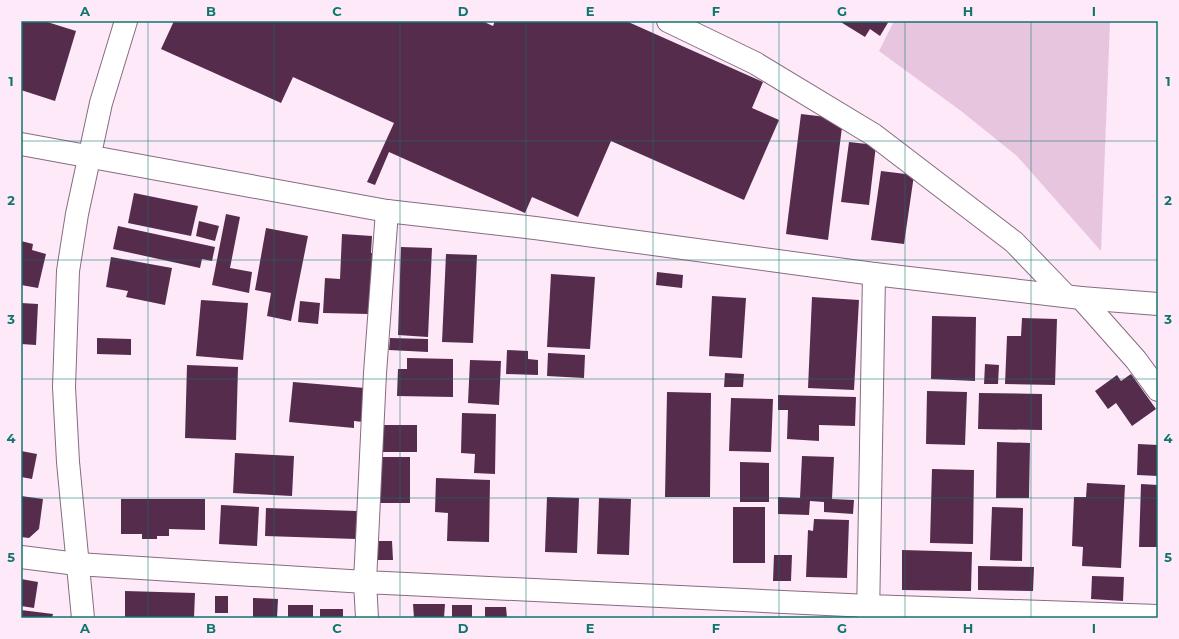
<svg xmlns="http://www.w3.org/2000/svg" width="1179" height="639" viewBox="0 0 1179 639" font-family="Montserrat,sans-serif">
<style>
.green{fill:#e7c5de}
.building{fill:#562c4d}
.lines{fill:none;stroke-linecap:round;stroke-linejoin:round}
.street-casing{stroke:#886b80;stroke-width:24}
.secondary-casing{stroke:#886b80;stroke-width:24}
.street{stroke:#fff;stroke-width:22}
.secondary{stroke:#fff;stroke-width:22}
.grid{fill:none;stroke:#0f766e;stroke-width:1;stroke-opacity:0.55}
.neatline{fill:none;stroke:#0f766e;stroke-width:1.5}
.grid-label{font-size:13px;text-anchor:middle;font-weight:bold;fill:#0f766e}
</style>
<rect width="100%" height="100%" fill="#fde9f8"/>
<!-- green -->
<path class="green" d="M894,21h216l-9,230 -84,-95 -56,-45 -82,-60z"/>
<!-- building -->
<path class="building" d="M21,21h23l32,10 -21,70 -34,-11 1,-46 -1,-1z
M174,21h308l11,5 2,-5h131l137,61 -11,26 27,12 -35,80 -133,-59 -33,76 -46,-20 -7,16 -136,-61 -14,33 -8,-3 27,-59 -101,-46 -12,26 -120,-54z
M839,21h50l-9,15 -10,-7 -5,8z
M801,114l42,5 -15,121 -42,-6z
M849,142l27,3 -7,60 -28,-3z
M881,171l33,4 -10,69 -33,-4z
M134,193l64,13 -7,30 -63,-13z
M226,214l14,3 -10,51 22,4 -3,21 -37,-8z
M199,221l20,5 -4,15 -19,-5z
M118,226l97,21 -3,14 -10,-2 -2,9 -87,-19z
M266,228l42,8 -17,85 -24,-5 4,-23 -16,-3z
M342,234l30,2 -1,17h4l-1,39h-5v22l-46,-1 2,-35 15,1z
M21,241l12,3 -1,6 14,4 -8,34 -17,-3z
M401,247l31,1 -4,89 -30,-2z
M446,254l31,1 -4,88 -31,-1z
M111,257l61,11 -7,37 -39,-8 2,-6 -22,-4z
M657,272l26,3 -1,13 -26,-3z
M551,274l44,3 -5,72 -43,-2z
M712,296l34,2 -4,60 -33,-2z
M812,297l47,3 -5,90 -46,-2z
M201,300l47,3 -5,57 -47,-4z
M300,301l20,2 -2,21 -20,-2z
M21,303l17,1 -2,41 -15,-1z
M932,316l44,1 -1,64 -44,-2z
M1022,318l35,1 -2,66 -50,-1 2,-48h14z
M97,338l34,1v16l-34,-1z
M390,338l38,1v13l-39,-2z
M507,350l21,1v8l10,1v15l-32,-1z
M548,353l37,2 -1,23 -37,-2z
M407,358l46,1v38l-56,-1 1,-27h9z
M470,360l31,1 -2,44 -31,-2z
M985,364l14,1 -1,19h-14z
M187,365l51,2 -2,73 -51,-2z
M725,373l19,1 -1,13h-19z
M1131,374l25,35 -24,17 -16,-23 -8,6 -13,-18 22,-16 4,6z
M293,382l72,6 -2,34 -9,-1v7l-65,-6z
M927,391l40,1 -2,53 -39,-1z
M667,392l44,1 -1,104h-45z
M979,393l63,1v36l-64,-1z
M778,395l78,2 -1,29 -36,-1v16l-32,-2 1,-29h-10z
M731,398l42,1 -2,53 -42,-1z
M462,413l34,1 -1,60 -21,-1 1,-19 -14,-1z
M383,425h34v27h-34z
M997,442l33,1 -1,55h-33z
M1138,444l20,1v31l-21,-1z
M21,451l16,3 -5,25 -11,-2z
M235,453l59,3 -2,40 -59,-3z
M802,456l32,1 -2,42 22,1 -1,14 -29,-2v-10l-14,-1 -1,14 -31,-1v-17l22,1z
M380,457h30v46h-30z
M740,462l29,1v39h-29z
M932,469l42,1 -1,74 -43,-1z
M436,478l54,2 -1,62 -42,-1 1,-28 -13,-1z
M1087,483l38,2 -4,83 -39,-2 1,-19 -11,-1 2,-49h12z
M1141,484l17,1v62h-19z
M21,496l22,3 -4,30 -10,9 -8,-1z
M547,497l32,1 -2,55 -32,-1z
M599,498l32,1 -2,56 -32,-1z
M121,499h84v31l-36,-1v7h-12v3h-15v-5h-21z
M221,505l38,2 -2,39 -38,-2z
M733,507h32v56h-32z
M992,507l31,1 -1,53 -32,-1z
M266,508l91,3 -1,28 -91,-3z
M814,519l35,1 -2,58 -41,-1 2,-47 5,1z
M377,541h15l1,19h-16z
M902,550l70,2 -1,39 -69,-1z
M774,555h18l-1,26h-18z
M978,566l56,1 -1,24 -55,-1z
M1092,576l32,1 -1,24 -32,-2z
M21,579l17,3 -4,26 -13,-2z
M125,591l70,2 -1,25h-69z
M215,596h13v17h-13z
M253,598l25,1 -1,19h-24z
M413,604h32l-1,14h-30z
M288,605h25v13h-25z
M452,605h20v13h-20z
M485,607h21l1,11h-22z
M320,609h23v9h-23z
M21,610l32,4 -1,4h-31z"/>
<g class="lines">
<defs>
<path id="street" d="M668,21l87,42 119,72 140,107 52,54
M1081,298l55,62 22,30
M21,557l56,7 288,18 504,24 289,10
M367,618l-2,-36 10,-209 12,-162
M868,618l6,-344"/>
<path id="secondary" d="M21,144l366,67 148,17 339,46 207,24 77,6
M83,618l-15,-156 -4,-75 4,-116 9,-57 24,-111 25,-82"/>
</defs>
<!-- street casing -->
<use href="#street" class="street-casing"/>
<!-- secondary casing -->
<use href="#secondary" class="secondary-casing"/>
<!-- street -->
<use href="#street" class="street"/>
<!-- secondary -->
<use href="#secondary" class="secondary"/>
</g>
<!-- grid -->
<path class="grid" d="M148,21v597M274,21v597M400,21v597M526,21v597M653,21v597M779,21v597M905,21v597M1031,21v597M21,141h1137M21,260h1137M21,379h1137M21,498h1137"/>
<!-- border -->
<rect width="1179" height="639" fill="none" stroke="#fde9f8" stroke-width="44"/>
<rect x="22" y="22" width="1135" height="595" class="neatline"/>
<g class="grid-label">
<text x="85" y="16">A</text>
<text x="211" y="16">B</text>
<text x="337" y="16">C</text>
<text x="463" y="16">D</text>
<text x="590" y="16">E</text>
<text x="716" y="16">F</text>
<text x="842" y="16">G</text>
<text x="968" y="16">H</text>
<text x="1094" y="16">I</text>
<text x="11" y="86">1</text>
<text x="1168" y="86">1</text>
<text x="11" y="205">2</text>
<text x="1168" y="205">2</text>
<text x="11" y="324">3</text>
<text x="1168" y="324">3</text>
<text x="11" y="443">4</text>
<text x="1168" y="443">4</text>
<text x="11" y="562">5</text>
<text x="1168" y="562">5</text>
<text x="85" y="633">A</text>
<text x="211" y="633">B</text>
<text x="337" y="633">C</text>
<text x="463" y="633">D</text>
<text x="590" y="633">E</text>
<text x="716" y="633">F</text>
<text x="842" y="633">G</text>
<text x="968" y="633">H</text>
<text x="1094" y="633">I</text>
</g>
</svg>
